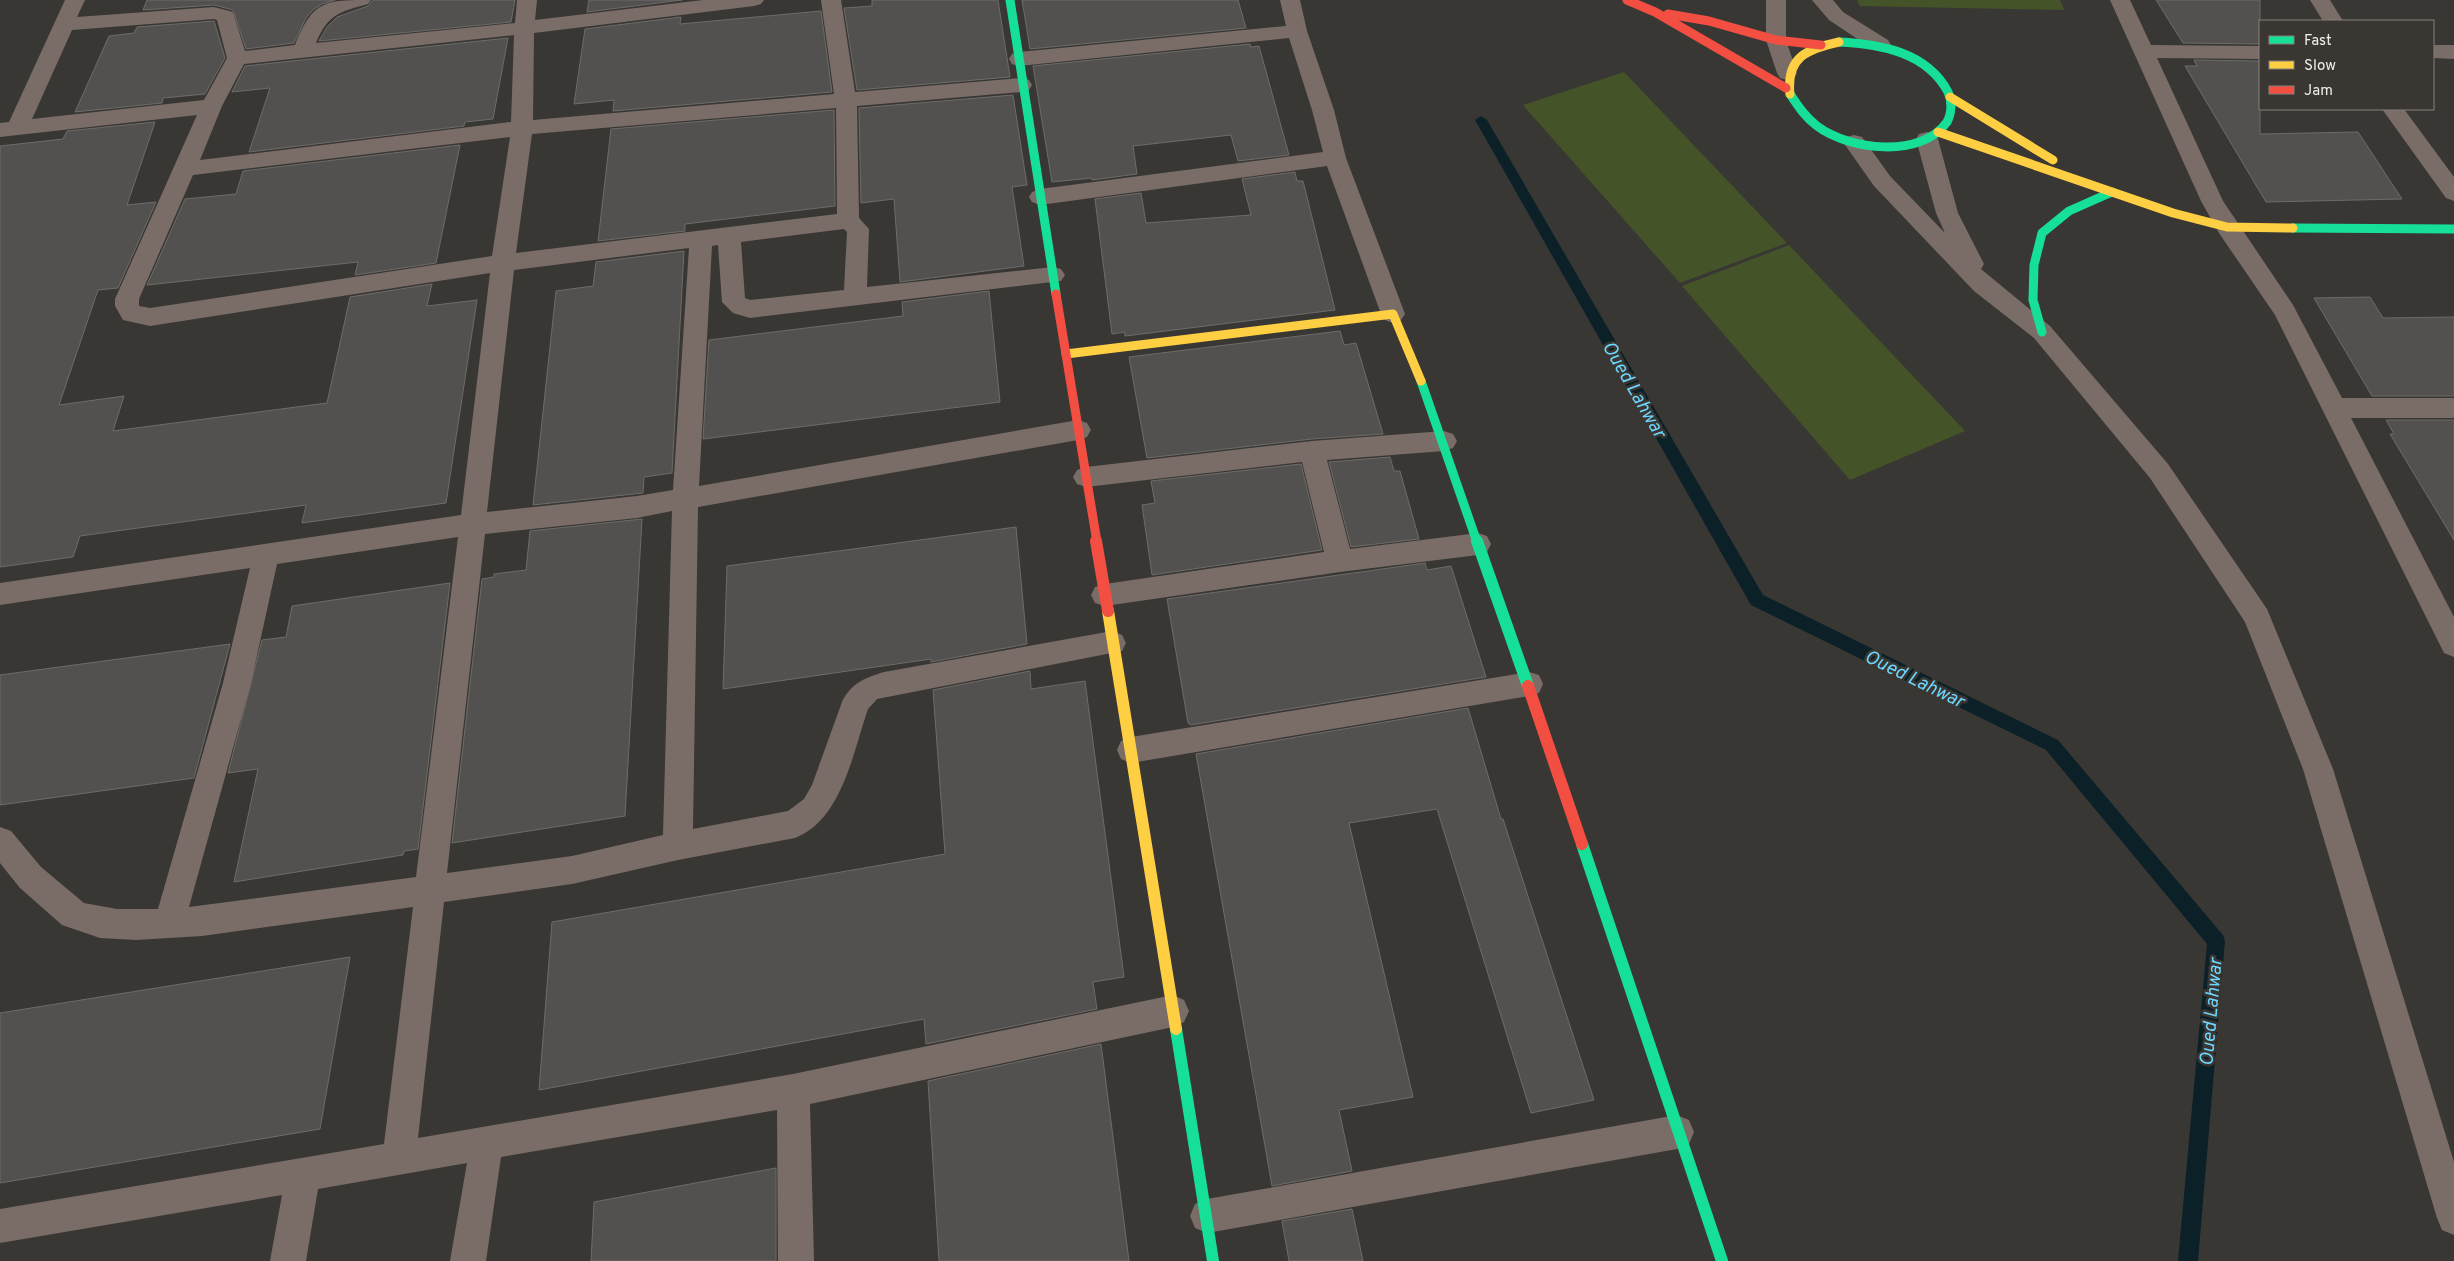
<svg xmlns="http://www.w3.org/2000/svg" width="2454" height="1261" viewBox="0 0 2454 1261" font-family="Overpass,sans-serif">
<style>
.green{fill:#455329}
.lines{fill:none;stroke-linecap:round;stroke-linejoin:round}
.stream{fill:#0c2028;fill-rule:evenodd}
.building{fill:#535150;stroke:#6e6c69}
.street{fill:#7a6d67;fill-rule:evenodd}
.fast-far1{stroke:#16e098;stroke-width:9}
.fast{stroke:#16e098;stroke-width:12}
.slow-far1{stroke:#ffcf43;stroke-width:9}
.slow{stroke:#ffcf43;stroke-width:12}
.jam-far1{stroke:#f24e42;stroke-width:9}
.jam{stroke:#f24e42;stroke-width:12}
.labels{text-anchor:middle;stroke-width:5;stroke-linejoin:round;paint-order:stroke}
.water-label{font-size:19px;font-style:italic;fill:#6dd6fe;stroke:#3a3733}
</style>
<rect width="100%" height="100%" fill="#393734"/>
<!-- green -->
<path class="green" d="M1857,0h203l4,10 -204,-4z
M1624,72l163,171 -107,40 -157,-178z
M1789,245l176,186 -115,49 -168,-194z"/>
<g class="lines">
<!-- stream -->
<path class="stream" d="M1481,116l6,4 276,475 295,145 165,195 2,6 -27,320h-20l29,-317 -161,-194 -295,-145 -276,-485z"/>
</g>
<!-- building -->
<path class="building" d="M147,0h188l-13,4 -9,6 -7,8 -12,25 -48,6 -13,-39 -19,-5 -71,5z
M373,0h142l-4,22 -192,19 8,-14 10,-10 31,-11z
M589,0h93l-95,12z
M872,0h126l12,77 -153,13 -13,-82 28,-2z
M1022,0h216l8,28 -216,21z
M2156,0h104v44l-77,-1z
M821,11l11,81 -219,19 1,-11 -40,4 11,-75 96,-12 -1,7z
M214,21l11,37 -20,36 -42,4 -1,5 -87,9 34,-76 25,-3 3,-6z
M508,38l-15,81 -28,3 -1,4 -215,26 21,-64 -38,4 13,-26z
M1250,44l1,3 8,-1 30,109 -51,6 -7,-26 -98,11 4,28 -45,6v-2l-40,4 -19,-116z
M2194,60l66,1v73l98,-2 44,67 -136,3 -81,-136h12z
M1013,95l14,90 -15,2 12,79 -124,16 -6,-83 -33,4 -2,-95z
M834,110l1,96 -150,18v7l-87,10 13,-112z
M155,122l-28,83 29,-3 -38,86 -20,2 -39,115 65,-9 -11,35 214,-28 23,-106 82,-13 -5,22 50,-6 -31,203 -144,20 4,-18 -226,31 -7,21 -73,10v-421l63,-7 4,-8z
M460,145l-24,118 -81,12 3,-13 -211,23 38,-86 51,-5 7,-23z
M1295,172l2,9h6l32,129 -210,26 -1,-4 -12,2 -17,-135 46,-6 5,30 105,-8 -9,-36z
M684,251l-12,222 -28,4 -1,16 -110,12 23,-214 37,-5 3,-24z
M989,291l11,111 -297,37 6,-99 194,-24 -1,-14z
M2370,297l13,21 71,-1v79h-82l-58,-98z
M1340,331l4,14 12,-2 27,91 -71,5 -165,19 -18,-101z
M2386,420h68v120l-64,-106h4z
M1390,457l4,14h6l19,68 -68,8 -22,-85z
M1301,464l21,86 -170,25 -10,-70 13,-2 -4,-22z
M642,519l-17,297 -173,27 30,-264 12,-2v-3l32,-4 4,-39z
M1016,527l11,117 -96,18v-3l-208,30 4,-123z
M1425,563l2,7 24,-4 35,111 -295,48 -3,-2 -21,-124z
M450,583l-32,266 -14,2 -1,4 -169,27 24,-113 -30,4 34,-133 24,-3 6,-31z
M230,644l-36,134 -194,27v-130z
M1030,671l1,18 54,-8 39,296 -31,5 4,27 -171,35 -2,-25 -385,71 13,-168 393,-68 -12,-164z
M1468,708l33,111h2l91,281 -63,13 -94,-304 -88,14 64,274 -74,13 13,61 -80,15 -76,-432z
M350,957l-30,172 -320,54v-170z
M1101,1044l28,217h-190l-11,-180z
M776,1168v93h-185l3,-59z
M1352,1209l11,52h-74l-7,-40z"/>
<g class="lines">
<!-- street -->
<path class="street" d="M65,0h20l-8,17 137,-10 19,5 12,39 50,-6c18,-45 30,-45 76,-45l-3,4c-29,8 -40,10 -52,39l199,-20 2,-23h20l-2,20 168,-20h61l-3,4 -7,2 -220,27 -1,87 301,-26 -13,-94h20l14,92 167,-14 7,2 3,5 -3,5 -7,2 -165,14 2,112 10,11 -2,58 186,-20 8,2 4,6 -4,6 -311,37 -17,-5 -11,-11 -4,-57 -6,1 -13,240 379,-66 9,3 4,7 -4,7 -9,3 -380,67 -5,322 95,-18 16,-12 8,-14 30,-83c9,-19 23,-24 42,-30l228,-41 10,4 4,8 -4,8 -245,48 -9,10c-15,43 -26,111 -73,129l-117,22 -106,24 -128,18 -26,236 375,-64 380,-79 11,5 5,11 -5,11 -11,5 -363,77 4,157h-36l-1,-151 -276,47 -15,104h-36l17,-98 -149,26 -12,72h-36l12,-66 -282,48v-34l384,-65 29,-237 -211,29 -66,4 -36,-2 -38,-13 -42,-37 -20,-25v-36l11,4 30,36 43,36 33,6h41l65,-226 27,-115 -250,37v-22l461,-68 29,-242 -340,53 -27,-6 -8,-14v-7l82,-184 -197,22v-14l9,-1zM214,19l3,1 10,38 -23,42 -172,19 40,-89zM514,35l-3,87 -311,38 22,-54 22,-42zM836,108l1,106 -321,39 16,-119zM510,137l-18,119 -342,52 -11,-2v-7l54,-124zM844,229l3,3 -3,58 -94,10 -5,-2 -4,-56zM689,248l-16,242 -36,6 -150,16 27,-242zM672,511l-9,324 -91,21 -125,17 38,-339 152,-16zM458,537l-42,340 -227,30 62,-224 26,-119z
M1280,0h20l7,31 27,79 12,48 59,156 -4,6 -8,3 -8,-3 -4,-6 -54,-148 -287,39 -8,-3 -3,-5 3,-5 8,-3 283,-37 -11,-42 -23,-72 -270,28 -7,-2 -3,-5 3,-5 7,-2 267,-26z
M1766,0h20v40l11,33 -3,5 -7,2 -7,-2 -3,-5 -11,-33z
M1812,0h21l10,12 45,28 3,5 -3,5 -7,1 -7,-1 -45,-30z
M2110,0h20l21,45 109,1v13l-103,-1 66,143 70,104 49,93h112v20h-103l103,199v40l-10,-4 -169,-338 -56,-82 -18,-32z
M2310,0h20l13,21h-20z
M2433,45h21v14l-21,-1z
M2382,109h22l50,68v24l-8,-3z
M1927,132l8,2 3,5 20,74 26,51 -3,5 69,57 118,138 99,145 66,160 121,393v73l-12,-5 -5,-12 -134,-449 -58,-147 -95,-144 -116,-140 -60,-47 -100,-105 -31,-44 3,-5 8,-2 8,2 28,39 55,57 -9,-20 -20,-74 3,-5z
M1444,431l9,3 4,7 -4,7 -9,3 -117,9 23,89 128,-16 9,3 4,8 -4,8 -9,3 -138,17 -235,34 -10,-3 -4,-8 4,-8 10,-3 219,-32 -22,-90 -216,25 -9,-3 -4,-7 4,-7 9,-3 226,-26z
M1529,672l10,3 4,9 -4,9 -10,3 -398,67 -10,-4 -4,-9 4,-9 10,-4z
M1677,1115l12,5 5,12 -5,12 -12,5 -470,84 -12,-5 -5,-12 5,-12 12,-5z"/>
<!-- fast-far1 -->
<path class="fast-far1" d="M1010,0l46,294
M1790,94c8,12 15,23 27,32 32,24 104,33 130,-4 5,-9 5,-21 1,-30 -21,-40 -68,-48 -109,-50
M2293,228l161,1
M2042,332l-9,-32 1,-35 8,-32 27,-22 43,-19
M1421,381l56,161"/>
<!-- fast -->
<path class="fast" d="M1477,541l51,145
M1582,844l140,417
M1176,1029l37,232"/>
<!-- slow-far1 -->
<path class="slow-far1" d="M1790,94c-4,-37 17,-45 49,-52
M1950,97l103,63
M1938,132l235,81 54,14 66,1
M1066,354l327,-40 28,67"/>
<!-- slow -->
<path class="slow" d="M1108,611l68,418"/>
<!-- jam-far1 -->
<path class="jam-far1" d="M1627,0l28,12 131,76
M1668,14l41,7 67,19 45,5
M1056,294l41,248"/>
<!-- jam -->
<path class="jam" d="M1096,541l12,70
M1528,686l54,158"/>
</g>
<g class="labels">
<!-- water labels -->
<g class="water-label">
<text transform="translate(1635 389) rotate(60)" y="7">Oued Lahwar</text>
<text transform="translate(1915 678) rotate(26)" y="7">Oued Lahwar</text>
<text transform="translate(2210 1012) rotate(-85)" y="7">Oued Lahwar</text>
</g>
</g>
<!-- legend -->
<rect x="2259" y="20" width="175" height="90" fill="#3a3733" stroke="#83807d"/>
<rect x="2269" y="36" width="25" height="8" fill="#16e098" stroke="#83807d"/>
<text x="2304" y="45" font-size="15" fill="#f0edeb">Fast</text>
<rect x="2269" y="61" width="25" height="8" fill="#ffcf43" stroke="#83807d"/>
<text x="2304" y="70" font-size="15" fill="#f0edeb">Slow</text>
<rect x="2269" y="86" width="25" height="8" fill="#f24e42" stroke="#83807d"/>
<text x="2304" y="95" font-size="15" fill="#f0edeb">Jam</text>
</svg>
